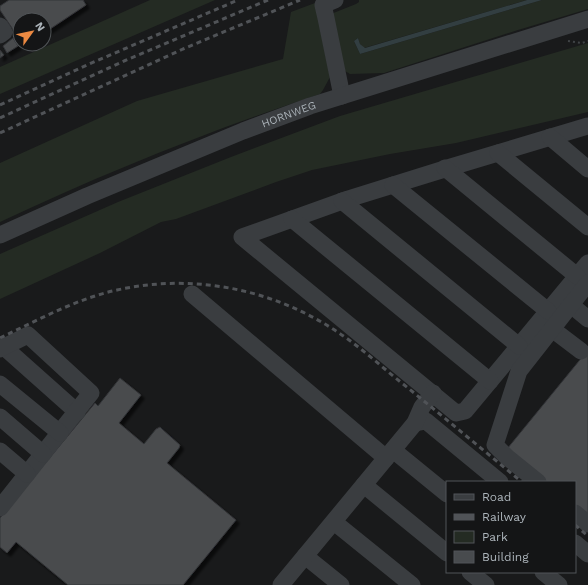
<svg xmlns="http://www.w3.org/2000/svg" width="588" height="585" viewBox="0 0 588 585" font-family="'Work Sans',sans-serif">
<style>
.green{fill:#242b23}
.water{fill:#323e41}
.building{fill:#484b4e;stroke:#333437;filter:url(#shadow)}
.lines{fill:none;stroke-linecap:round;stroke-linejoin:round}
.path{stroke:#404447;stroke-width:2;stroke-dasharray:2 3;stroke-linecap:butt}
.minor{stroke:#3a3d40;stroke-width:17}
.rail{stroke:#505357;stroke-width:3;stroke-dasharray:5 4;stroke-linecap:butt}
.labels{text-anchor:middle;stroke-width:3.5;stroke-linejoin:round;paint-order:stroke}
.street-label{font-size:11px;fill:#acb4ba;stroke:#141516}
</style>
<defs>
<filter id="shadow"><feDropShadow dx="3.5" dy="3.5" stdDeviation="1" flood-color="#0009"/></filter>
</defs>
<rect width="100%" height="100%" fill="#191a1b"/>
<!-- green -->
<path class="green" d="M150,0h65l-215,94v-27z
M359,0h168l-163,48 -4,-4 -2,-6 -4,3 6,13 182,-54h46v9l-70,21 -134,43 -34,1 -5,-3 -14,-57 25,-10 3,-2z
M315,3l15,74 -7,13 -3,4c-109,36 -216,79 -320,128v-59l137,-62 146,-42 8,-47z
M588,43v69l-132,31 -66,11 -78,16 -36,12 -100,37 -15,3 -61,31 -100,46v-45l118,-52 113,-45 109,-41z"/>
<!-- water -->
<path class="water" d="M527,0h15l-182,54 -6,-13 4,-3 2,6 5,4z"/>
<!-- building -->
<path class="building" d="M9,0h74l3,5 -42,28v-13h-24v20l-20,-30v-4z
M13,38l5,8 -11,7 -4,-7z
M0,50l4,5 -4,3z
M588,350v166l-13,-11v-23h-28l-40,-33z
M120,378l21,17 -22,28 25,21 12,-15 4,-2 2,2 18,16 -1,3 -12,15 69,57 -53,65h-115l-52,-43 -9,11 -7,-6v-29l95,-115 3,3z"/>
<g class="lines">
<!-- path -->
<path class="path" d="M568,41l14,2 6,-2"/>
<!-- minor -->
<g class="minor">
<path d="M335,0l-12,5 3,13 16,78"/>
<path d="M0,26l4,6 -4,3"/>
<path d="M588,126l-137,41 -103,32 -106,38 214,176 9,-2 123,-148"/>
<path d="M550,137l38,32"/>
<path d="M498,153l90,74"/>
<path d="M445,168l132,108"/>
<path d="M393,185l155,126"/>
<path d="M342,201l177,145"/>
<path d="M292,219l198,162"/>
<path id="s1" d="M0,235l87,-39 156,-65 67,-25 278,-87"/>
<path d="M192,294l194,164"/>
<path d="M571,305l17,14"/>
<path d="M552,329l29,22"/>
<path d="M4,347l73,65"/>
<path d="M0,349l28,-14 63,58 -91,115"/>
<path d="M0,384l60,49"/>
<path d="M0,417l43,37"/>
<path d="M415,423l11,-2 74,61"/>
<path d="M393,450l54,44"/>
<path d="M0,451l27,23"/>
<path d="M538,482l-31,-25 -12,-12 24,-74 69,-88"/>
<path d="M364,485l83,68"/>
<path d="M575,513l13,11"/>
<path d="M334,522l78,63"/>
<path d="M575,543l13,11"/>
<path d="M305,556l36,29"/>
<path d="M470,572l16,13"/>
<path d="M543,572l16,13"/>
<path d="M281,585l134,-162 7,-16 11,-14"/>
</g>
<!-- rail -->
<path class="rail" d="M0,105l87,-40 151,-65
M0,118l124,-57 144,-61
M0,133l183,-84 117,-49
M0,338c38,-18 76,-39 117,-48 77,-17 157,-1 222,43 24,16 46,37 69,55 38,31 76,63 114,94
M575,525l13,11"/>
</g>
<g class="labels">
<!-- street labels -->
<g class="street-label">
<text dy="4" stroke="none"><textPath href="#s1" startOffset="313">HORNWEG</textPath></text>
</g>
</g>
<!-- legend -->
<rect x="446" y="481" width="130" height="92" fill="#141516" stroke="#515558"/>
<rect x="454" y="494" width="20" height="6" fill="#3a3d40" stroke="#515558"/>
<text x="482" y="501" font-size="12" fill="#acb4ba">Road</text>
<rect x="454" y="514" width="20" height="6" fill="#505357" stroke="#515558"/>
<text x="482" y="521" font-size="12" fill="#acb4ba">Railway</text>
<rect x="454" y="531" width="20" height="12" fill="#242b23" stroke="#515558"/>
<text x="482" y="541" font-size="12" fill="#acb4ba">Park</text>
<rect x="454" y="551" width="20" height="12" fill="#484b4e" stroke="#515558"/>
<text x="482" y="561" font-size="12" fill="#acb4ba">Building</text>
<!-- north arrow -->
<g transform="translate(32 32) rotate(57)"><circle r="19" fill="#141516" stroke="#515558"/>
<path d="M0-3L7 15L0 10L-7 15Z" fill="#eb8942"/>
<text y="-6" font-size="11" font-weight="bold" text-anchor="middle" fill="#acb4ba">N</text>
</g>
</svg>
